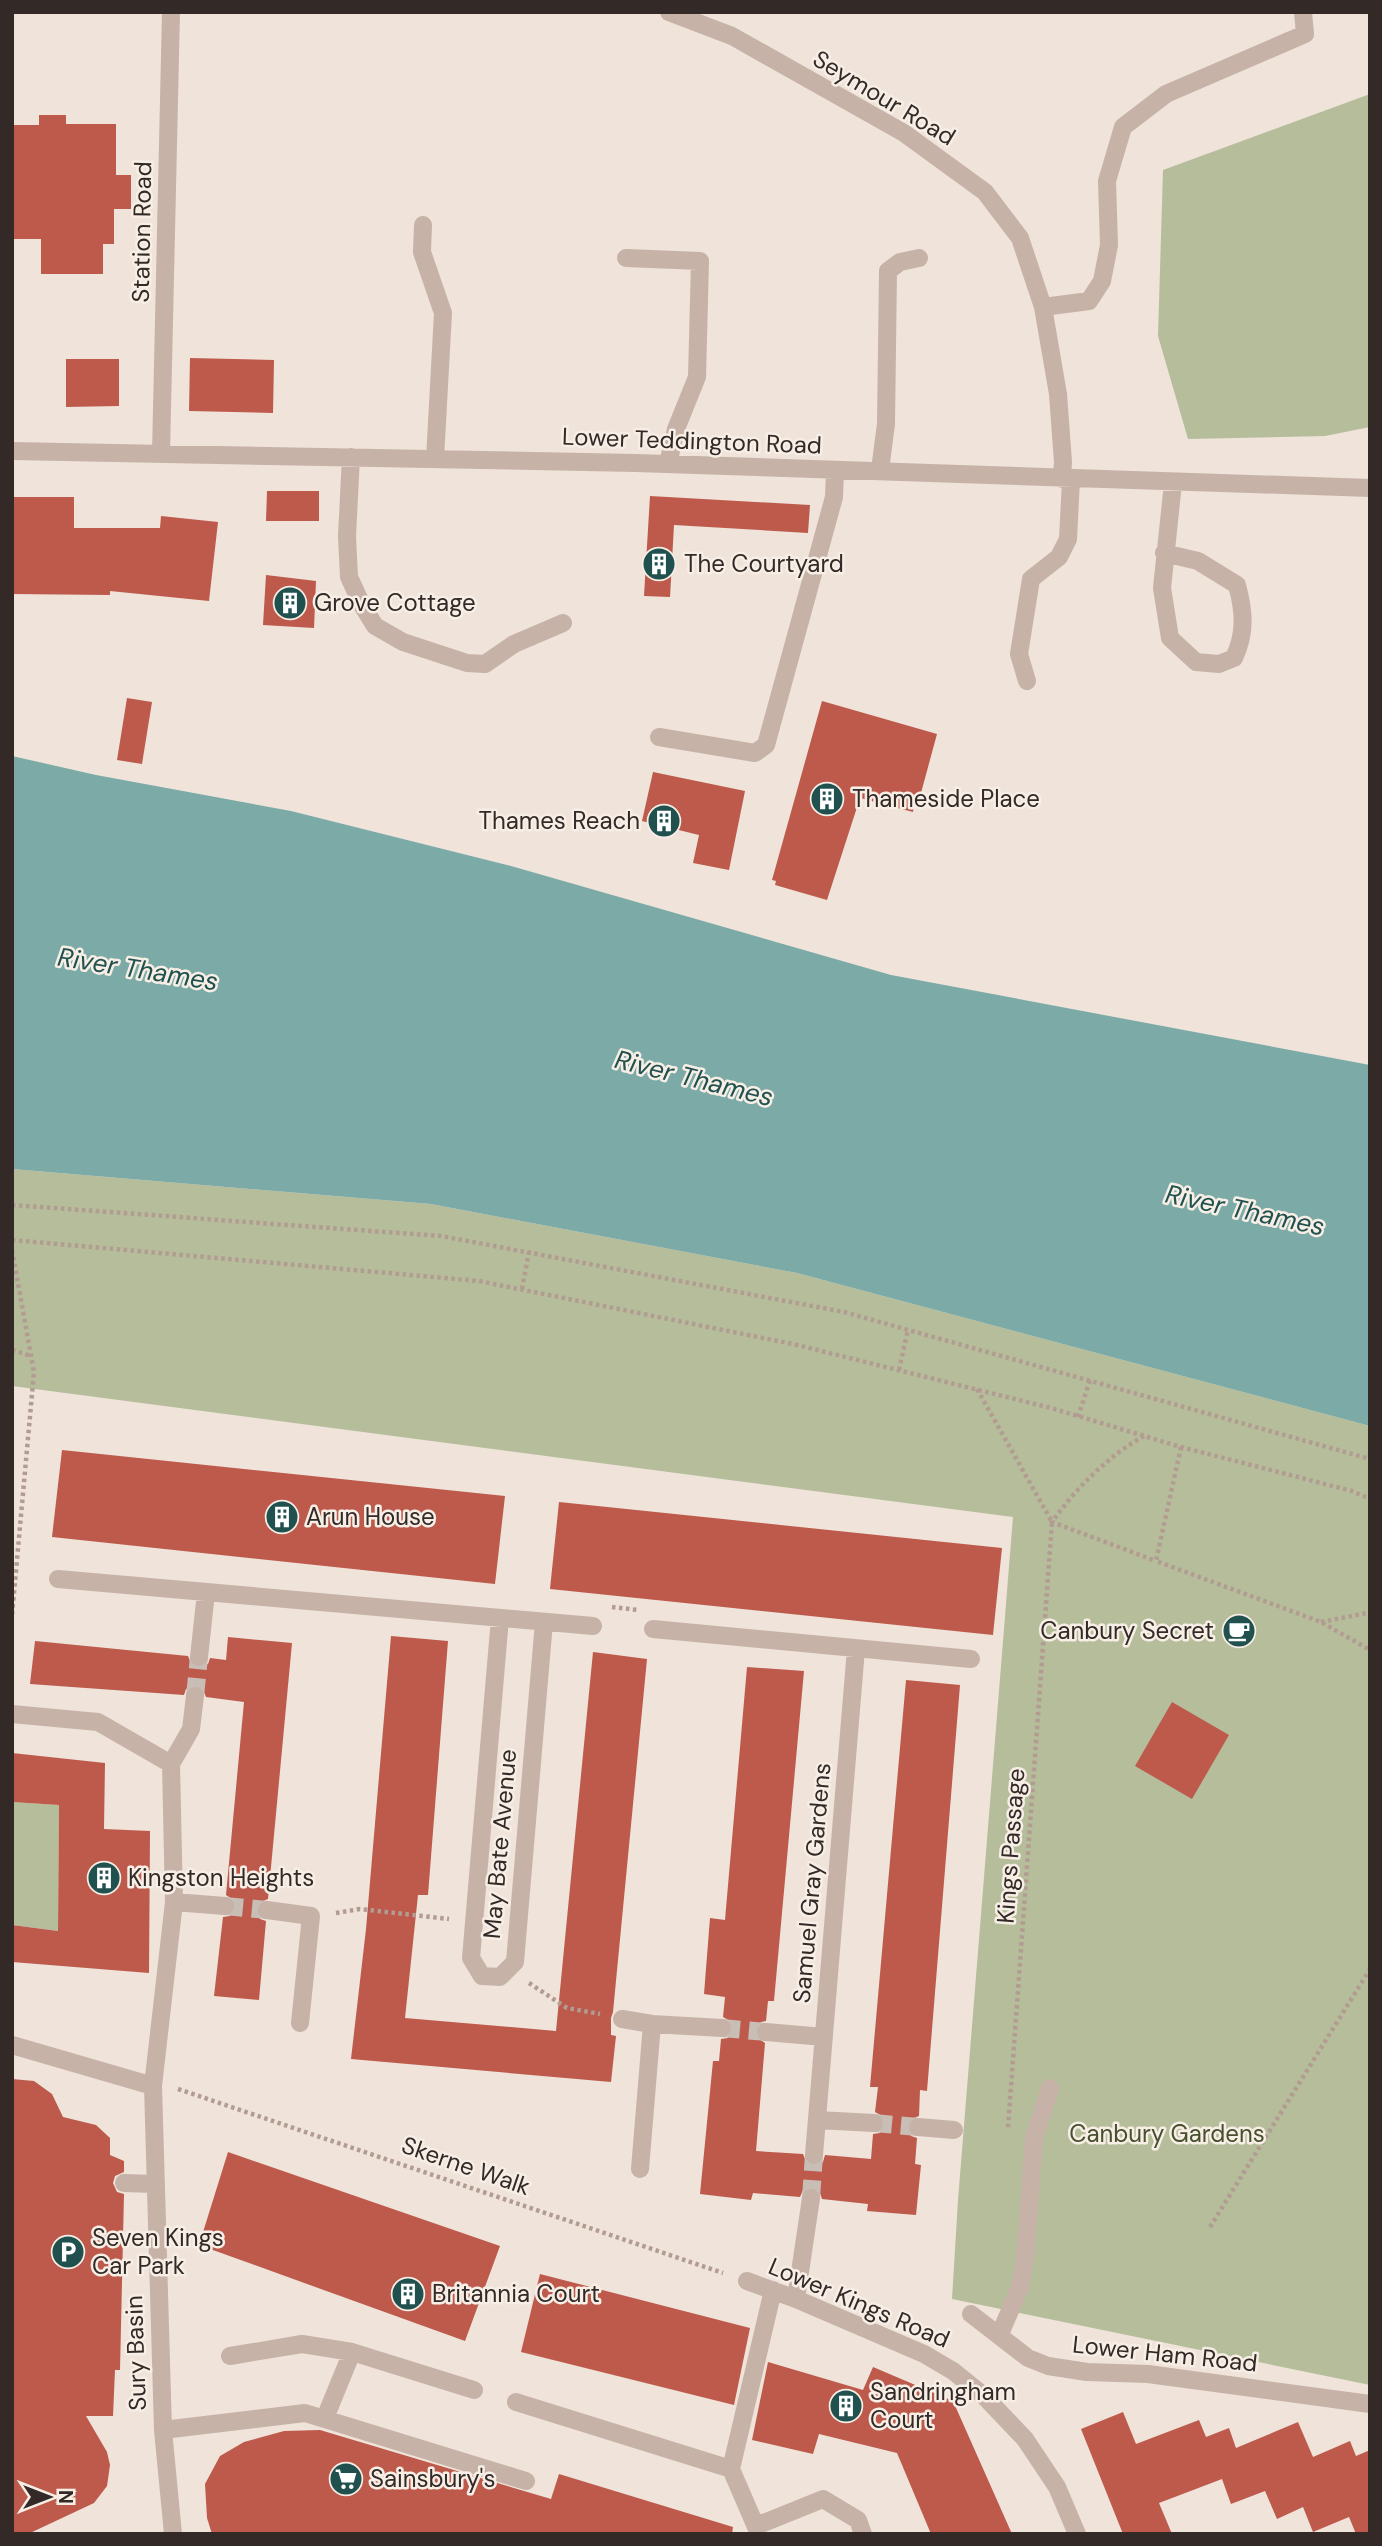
<svg xmlns="http://www.w3.org/2000/svg" width="1382" height="2546" viewBox="0 0 1382 2546" font-family="'DM Sans',sans-serif">
<style>
.green{fill:#b5bd9b}
.water{fill:#7baaa7}
.building{fill:#bd5a4b}
.lines{fill:none;stroke-linecap:round;stroke-linejoin:round}
.minor-tunnel{stroke:#c9beb6;stroke-width:18;stroke-dasharray:18 9;stroke-linecap:butt}
.path{stroke:#b29c92;stroke-width:4.5;stroke-dasharray:3.5 3.5;stroke-linecap:butt}
.minor{stroke:#c6b2a7;stroke-width:18}
.labels{text-anchor:middle;stroke-width:5;stroke-linejoin:round;paint-order:stroke}
.street-label{font-size:24px;fill:#332a27;stroke:#f7eee6}
.poi-label{font-size:24px;fill:#332a27;stroke:#f7eee6;text-anchor:start}
.park-label{font-size:24px;fill:#47502d;stroke:#f7eee6}
.water-label{font-size:26px;font-style:italic;fill:#20514f;stroke:#f7eee6}
</style>
<rect width="100%" height="100%" fill="#efe3da"/>
<!-- green -->
<path class="green" d="M1370,94v333l-45,9 -137,3 -30,-103 5,-166z
M12,1169l419,35 366,69 573,153v959l-418,-86 6,-99 55,-683 -1001,-131z
M12,1802l47,3 -1,126 -46,-6z"/>
<!-- water -->
<path class="water" d="M12,756l84,19 195,36 220,55 380,109 479,90v361l-573,-153 -366,-69 -419,-35z"/>
<!-- building -->
<path class="building" d="M39,115h27v9h50v51h15v34h-17v35h-11v30h-62v-35h-29v-114h27z
M190,358l84,2 -1,53 -84,-2z
M66,359h53v47l-53,1z
M267,491h52v30h-53z
M650,496l160,9 -2,28 -134,-8 -4,72 -26,-1z
M12,497h62v31h86l1,-12 57,6 -9,79 -99,-10v4l-98,-1z
M266,575l50,6 -2,47 -51,-3z
M127,698l25,4 -10,62 -25,-4z
M822,701l115,33 -19,70 -4,-1 -1,9 -53,-14 -33,102 -52,-15 1,-4 -4,-1z
M653,772l92,19 -16,79 -36,-7 6,-28 -57,-14z
M62,1450l443,46 -10,88 -443,-47z
M559,1502l443,46 -9,87 -443,-46z
M391,1636l57,5 -20,254h-10l-13,123 151,13 37,-379 54,7 -34,353 -2,6v17l5,1 -5,46 -260,-23 15,-130z
M228,1637l64,6 -24,256 -10,4 -2,6 4,10 6,2 -7,79 -45,-4 9,-79 7,-1 6,-8 -1,-7 -9,-6 18,-193 -38,-5 -4,-10 -6,-2 -10,4 -2,6 -154,-11 5,-43 153,15 4,10 6,2 10,-4 2,-6 16,2z
M747,1667l57,4 -30,330h-6l-2,20 -5,1 -6,8 1,7 9,6 -9,108 47,3 4,10 7,2 9,-4 2,-7 46,4 2,-25 7,-1 5,-9 -1,-7 -9,-5 3,-25h-8l36,-407 54,5 -33,406 -7,-1 -1,26 -10,4 -2,7 4,9 6,2 -2,26 6,1 -5,50 -49,-4 1,-7 -46,-5 -3,-9 -7,-3 -9,3 -3,7 -47,-4 -2,7 -51,-6 13,-133h6l2,-22 7,-1 5,-9 -1,-7 -9,-5 2,-20 -21,-3 6,-76 15,2z
M1172,1702l57,33 -37,64 -57,-33z
M12,1753l93,10 -1,66 46,2 -1,142 -137,-11v-37l46,6 1,-126 -47,-3z
M12,2079l22,2 18,13 11,23 33,8 14,13v17l14,6v11l-9,4 -2,7 4,9 7,2 -4,176h-5l-2,46h-27l21,36 3,13 -3,21 -13,17 -66,31h-16z
M228,2152l272,94 -35,95 -266,-96z
M540,2274l210,54 -16,77 -213,-53z
M768,2362l95,28 10,-23 80,34 59,133h-81l-34,-81 -78,-19 -6,20 -61,-14z
M1123,2412l13,32 63,-24 7,17 23,-9 7,20 62,-26 15,35 37,-16 6,15 14,-6v84h-14l-7,-17 -36,15 -10,-25 -26,12 -12,-28 -34,13 -9,-25 -63,24 13,31h-49l-42,-105z
M320,2430l231,69 8,-25 174,53 -1,7h-520l-5,-16 -2,-34 15,-28 24,-14 40,-11z"/>
<g class="lines">
<!-- minor-tunnel -->
<path class="minor-tunnel" d="M195,1696l4,-39
M225,1906l42,4
M722,2028l44,4
M874,2123l44,4
M811,2198l3,-43"/>
<!-- path -->
<path class="path" d="M12,1205l429,31 403,76 526,147
M12,1240l467,41 314,63 258,64 130,39 171,44 18,8
M12,1250l22,122 -22,243
M522,1289l7,-37
M12,1350l19,6
M899,1370l9,-41
M977,1389l75,133 -44,606
M1078,1417l12,-37
M1144,1436c-36,20 -68,52 -92,86l104,39
M1181,1447l-25,114 165,61 49,28
M612,1607l26,3
M1321,1622l46,-9
M336,1913l24,-4 89,10
M529,1983l38,25 33,6
M178,2089l545,184
M1210,2227l160,-258"/>
<!-- minor -->
<path class="minor" d="M669,12l63,24 172,97 81,59 35,46 23,69 15,87 5,68 -1,17
M423,225l-1,27 21,61 -8,146
M626,258l74,3 -3,116 -21,52 -8,35
M1043,307l46,-6 13,-20 7,-36 -2,-64 16,-54 43,-33 139,-60 -2,-22
M12,451l624,12 734,25
M161,453l10,-441
M351,457l-4,79 2,41 13,28 13,21 28,16 64,21 18,1 29,-20 49,-21
M880,470l6,-46 2,-153 12,-9 19,-4
M1164,553l34,8 39,24c7,26 9,48 -3,73l-15,6 -23,-2 -26,-24 -8,-50 11,-105
M1027,681l-8,-27 12,-75 28,-22 9,-18 3,-59
M659,737l96,16 11,-8 68,-248 1,-27
M58,1579l535,47
M500,1618l-29,340 11,18 18,1 15,-15 29,-340
M653,1629l318,30
M199,1657l7,-64
M12,1714l86,8 73,42 3,138 -21,184 10,344 10,104
M171,1764l20,-35 4,-33
M174,1902l51,4
M267,1910l44,6 -11,107
M622,2019l30,5 70,4
M766,2032l58,5
M12,2045l141,41
M817,2120l57,3
M918,2127l36,3
M814,2155l42,-506
M640,2169l12,-145
M124,2183l30,1
M747,2281l49,18 128,55 29,17 31,25 41,43 32,48 20,47
M796,2299l15,-101
M971,2314l57,44 20,8 39,6 61,2 222,30
M1000,2334l20,-47 5,-27 9,-122 16,-50
M230,2356l72,-12 50,8 122,38
M516,2402l215,67 28,65
M325,2418l27,-66
M163,2430l142,-17 221,68
M731,2469l42,-179
M756,2526l67,-27 35,21 5,14"/>
</g>
<!-- icons -->
<defs>
<symbol id="building-disc" viewBox="-11 -11 22 22"><circle r="9.5" fill="#20514f" stroke="#f7eee6"/><path d="M-4-6H4V6H1V3H-1V6H-4ZM-2.5-4.3h1.7v1.8h-1.7ZM.8-4.3h1.7v1.8H.8ZM-2.5-1h1.7V.8h-1.7ZM.8-1h1.7V.8H.8Z" fill="#fff"/></symbol>
<symbol id="cafe-disc" viewBox="-11 -11 22 22"><circle r="9.5" fill="#20514f" stroke="#f7eee6"/><path d="M-5.5-4.5H6V0H3Q3 3.5 0 3.5H-2.5Q-5.5 3.5-5.5 0ZM3-3.2v2h1.7v-2ZM-6 4.5H4V6H-6Z" fill="#fff"/></symbol>
<symbol id="parking-disc" viewBox="-11 -11 22 22"><circle r="9.5" fill="#20514f" stroke="#f7eee6"/><path d="M-3.5-5.5H1a3.5 3.5 0 0 1 0 7H-1V5.5H-3.5ZM-1-3.4V-.6H.8a1.4 1.4 0 0 0 0-2.8Z" fill="#fff"/></symbol>
<symbol id="supermarket-disc" viewBox="-11 -11 22 22"><circle r="9.5" fill="#20514f" stroke="#f7eee6"/><path d="M-6-5.5h2.5l.6 2H6L4.5 2H-2.5L-4.4-4H-6ZM-1.5 3.2a1.3 1.3 0 1 0 .1 0ZM3 3.2a1.3 1.3 0 1 0 .1 0Z" fill="#fff"/></symbol>
</defs>
<g fill-rule="evenodd">
<use href="#building-disc" x="640" y="545" width="38" height="38"/>
<use href="#building-disc" x="271" y="584" width="38" height="38"/>
<use href="#building-disc" x="808" y="780" width="38" height="38"/>
<use href="#building-disc" x="645" y="802" width="38" height="38"/>
<use href="#building-disc" x="263" y="1498" width="38" height="38"/>
<use href="#cafe-disc" x="1220" y="1612" width="38" height="38"/>
<use href="#building-disc" x="85" y="1859" width="38" height="38"/>
<use href="#parking-disc" x="49" y="2233" width="38" height="38"/>
<use href="#building-disc" x="389" y="2275" width="38" height="38"/>
<use href="#building-disc" x="827" y="2387" width="38" height="38"/>
<use href="#supermarket-disc" x="327" y="2460" width="38" height="38"/>
</g>
<g class="labels">
<!-- street labels -->
<g class="street-label">
<text transform="translate(884 98) rotate(31)" y="8">Seymour Road</text>
<text transform="translate(142 232) rotate(-89)" y="8">Station Road</text>
<text transform="translate(692 441) rotate(2)" y="8">Lower Teddington Road</text>
<text transform="translate(500 1844) rotate(-85)" y="8">May Bate Avenue</text>
<text transform="translate(1011 1846) rotate(-86)" y="8">Kings Passage</text>
<text transform="translate(812 1883) rotate(-85)" y="8">Samuel Gray Gardens</text>
<text transform="translate(466 2166) rotate(19)" y="8">Skerne Walk</text>
<text transform="translate(859 2303) rotate(23)" y="8">Lower Kings Road</text>
<text transform="translate(136 2353) rotate(-92)" y="8">Sury Basin</text>
<text transform="translate(1165 2354) rotate(6)" y="8">Lower Ham Road</text>
</g>
<!-- poi labels -->
<g class="poi-label">
<text x="684" y="572">The Courtyard</text>
<text x="314" y="611">Grove Cottage</text>
<text x="852" y="807">Thameside Place</text>
<text x="640" y="829" text-anchor="end">Thames Reach</text>
<text x="306" y="1525">Arun House</text>
<text x="1214" y="1639" text-anchor="end">Canbury Secret</text>
<text x="128" y="1886">Kingston Heights</text>
<text x="92" y="2246">Seven Kings<tspan x="92" dy="28">Car Park</tspan></text>
<text x="432" y="2302">Britannia Court</text>
<text x="870" y="2400">Sandringham<tspan x="870" dy="28">Court</tspan></text>
<text x="370" y="2487">Sainsbury's</text>
</g>
<!-- park labels -->
<g class="park-label">
<text x="1167" y="2142">Canbury Gardens</text>
</g>
<!-- water labels -->
<g class="water-label">
<text transform="translate(138 969) rotate(9)" y="9">River Thames</text>
<text transform="translate(694 1078) rotate(14)" y="9">River Thames</text>
<text transform="translate(1245 1210) rotate(12)" y="9">River Thames</text>
</g>
</g>
<!-- border -->
<rect width="1382" height="2546" fill="none" stroke="#332a27" stroke-width="28"/>
<!-- north arrow -->
<g transform="translate(49 2497) rotate(90)" stroke="#f7eee6" stroke-width="5" paint-order="stroke">
<path d="M0-5L12 26L0 18L-12 26Z" fill="#332a27"/>
<text y="-10" font-size="19" font-weight="bold" text-anchor="middle" fill="#332a27">N</text>
</g>
</svg>
